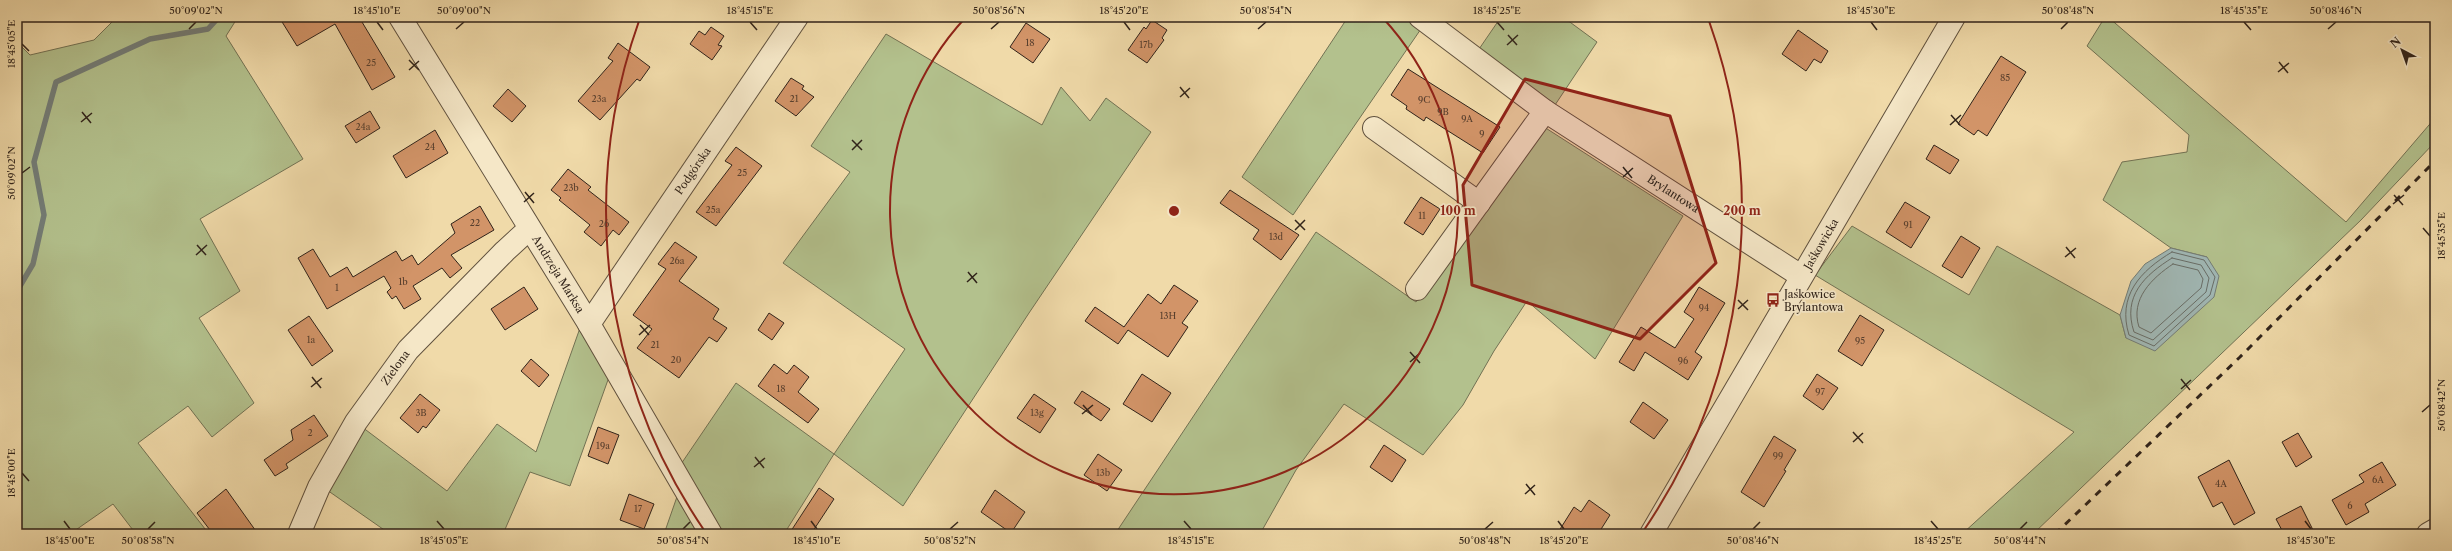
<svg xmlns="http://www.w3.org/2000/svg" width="2452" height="551" viewBox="0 0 2452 551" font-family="'Libre Caslon Text',serif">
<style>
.green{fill:#b3c18d;stroke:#727254}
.water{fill:#a0b7b4;stroke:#737c76}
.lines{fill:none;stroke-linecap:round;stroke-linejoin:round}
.shore{stroke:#686d67;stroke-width:1}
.stream{stroke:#737c76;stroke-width:5.5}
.building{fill:#d29468;stroke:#30231a}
.minor-casing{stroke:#60513e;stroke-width:24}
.tertiary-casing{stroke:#60513e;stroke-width:24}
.minor{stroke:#f5e7c7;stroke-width:22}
.tertiary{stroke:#f5e7c7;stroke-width:22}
.rail{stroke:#30231a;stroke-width:3;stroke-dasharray:7 7;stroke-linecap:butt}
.marked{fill:#8f2418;fill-opacity:0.2;stroke:#8f2418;stroke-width:3;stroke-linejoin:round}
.ticks{fill:none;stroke:#30231a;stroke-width:1.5}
.ring{fill:none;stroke:#8f2418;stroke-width:2}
.labels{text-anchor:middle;stroke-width:3.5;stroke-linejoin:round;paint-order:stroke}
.number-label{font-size:9px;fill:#583f2e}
.street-label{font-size:11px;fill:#30231a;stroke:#f5e7c7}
.poi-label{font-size:11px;fill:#30231a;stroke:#f5e7c7;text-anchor:start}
.centre{fill:#8f2418;stroke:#f5e7c7;stroke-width:2}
.ring-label{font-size:12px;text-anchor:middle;font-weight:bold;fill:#8f2418;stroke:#f5e7c7;stroke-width:3.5;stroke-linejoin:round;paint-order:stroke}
.neatline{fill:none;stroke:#30231a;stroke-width:1.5}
.ticks-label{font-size:10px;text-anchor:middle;fill:#30231a}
</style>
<rect width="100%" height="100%" fill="#f0daa9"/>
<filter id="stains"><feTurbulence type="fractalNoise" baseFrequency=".005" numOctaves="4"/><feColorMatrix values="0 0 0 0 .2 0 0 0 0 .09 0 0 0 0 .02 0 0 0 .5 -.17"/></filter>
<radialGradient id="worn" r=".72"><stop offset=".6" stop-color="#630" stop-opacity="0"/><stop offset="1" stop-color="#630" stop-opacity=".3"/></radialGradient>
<!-- green -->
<path class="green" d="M117,17h121l-12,19 77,123 -103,60 40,72 -41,27 55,85 -42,34 -24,-31 -50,37 71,91h-73l-23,-30 -43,30h-53v-492l13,13 64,-15z
M1348,17h62l13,9 -130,189 -51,-38z
M1501,17h62l34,25 -42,63 -78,-53z
M2105,17h3l238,205 89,-104v24l-74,78 -328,314h-71l112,-102 -259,-157 37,-49 117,69 28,-49 123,69 6,23 81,-81 -36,-9 -68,-48 19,-38 65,-10 2,-17 -102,-89z
M886,34l156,91 19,-38 29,34 16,-23 45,34 -122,181 -126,193 -69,-52 -50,80h-66l-39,-67 57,-84 98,71 71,-105 -122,-86 67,-91 -39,-26z
M1541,125l142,91 -88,143 -68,-58 -33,50 -31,54 -40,50 -79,-51 -48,66 -36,64h-145l201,-302 100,70z
M580,328l29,49 -39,109 -40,-14 -27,62h-113l-63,-44 35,-63 85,64 50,-67 39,28z
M679,491l25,43h-40z"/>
<!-- water -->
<path class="water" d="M2171,248l36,9 12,19 -5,21 -59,54 -29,-13 -6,-23 11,-34 14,-17z"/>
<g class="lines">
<!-- shore -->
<path class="shore" d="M2172,252l32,8 11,17 -5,18 -56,51 -25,-11c-12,-39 11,-64 43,-83z
M2172,258l29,7 8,13 -3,14 -53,48 -19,-8c-12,-36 11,-57 38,-74z
M2173,264l25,6 5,9 -2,9 -50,45 -12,-6c-9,-28 13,-49 34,-63z"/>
<!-- stream -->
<path class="stream" d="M17,291l16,-27 11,-49 -10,-53 22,-80 94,-43 58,-10 11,-12"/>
</g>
<!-- building -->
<path class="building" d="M279,17h80l36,60 -23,13 -37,-66 -38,22z
M1152,20l15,10 -5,8 2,2 -17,23 -19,-13 16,-23 2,2z
M1026,23l24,16 -17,24 -23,-16z
M711,27l13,9 -6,9 4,1 -10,14 -22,-16 9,-13 6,4z
M1798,30l30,21 -7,12 -7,-4 -8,12 -24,-17z
M618,43l32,24 -10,14 -3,-2 -37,41 -22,-19 35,-40 -5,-3z
M2001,56l25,16 -39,64 -9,-6 -4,5 -16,-11z
M1408,69l92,58 -17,26 -57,-36 -2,4 -18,-12 1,-3 -16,-11z
M791,78l13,8 -2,3 12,8 -18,19 -21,-15z
M508,89l18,17 -14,16 -19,-16z
M370,111l10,17 -24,15 -11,-17z
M435,130l13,23 -42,25 -13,-22z
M1934,145l25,15 -9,14 -24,-15z
M736,147l26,19 -46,60 -20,-14 36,-47 -7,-4z
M568,169l23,18 -3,3 41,32 -10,13 -6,-5 -12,16 -17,-14 6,-7 -31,-25 2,-2 -10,-8z
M1230,190l69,45 -18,25 -28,-21 6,-9 -39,-27z
M1421,197l19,12 -17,26 -19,-12z
M1905,202l25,15 -19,31 -25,-16z
M480,206l14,24 -43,25 11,13 -12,10 -8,-10 -29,18 8,13 -17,10 -8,-13 -4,3 -5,-7 4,-4 -7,-12 -57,33 -29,-51 15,-9 17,28 17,-10 6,10 43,-26 6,10 10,-6 6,10 37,-32 -4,-9z
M1961,236l19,12 -18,30 -20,-12z
M675,242l22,15 -18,24 40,28 -6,10 14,9 -10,14 -8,-5 -30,41 -42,-30 15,-19 -19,-14 33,-46 -8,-5z
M1174,285l24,16 -16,22 6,4 -20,30 -40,-27 -10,14 -33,-23 10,-14 29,20 24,-33 13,10z
M524,287l14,22 -33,21 -14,-21z
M1699,287l26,16 -30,49 7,5 -14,23 -43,-28 -11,19 -15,-9 22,-35 34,21 19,-29 -10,-7z
M769,313l15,10 -12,17 -14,-10z
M1860,315l24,15 -22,36 -24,-15z
M309,316l24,35 -21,15 -24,-36z
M531,359l18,16 -10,12 -18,-16z
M774,364l13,10 7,-9 15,12 -11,15 21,17 -11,14 -50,-37z
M1142,374l29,19 -19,29 -29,-18z
M1817,374l21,14 -15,22 -20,-14z
M1082,391l28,18 -9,12 -27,-18z
M420,394l20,16 -14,18 -3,-2 -5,7 -18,-15z
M1034,394l22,15 -16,24 -23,-15z
M1643,402l25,18 -14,19 -24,-17z
M314,415l14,21 -42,28 2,4 -13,8 -11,-16 29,-20 -2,-10z
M598,427l21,8 -11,29 -20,-8z
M2298,433l14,24 -16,10 -14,-25z
M1774,436l22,14 -12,20 2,1 -22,36 -23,-15z
M1384,445l22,15 -14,22 -22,-15z
M1098,454l24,16 -15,21 -23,-16z
M2229,460l26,53 -21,12 -12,-23 -9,5 -15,-30z
M2382,462l14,23 -31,19 4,8 -23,13 -14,-25 32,-18 -5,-7z
M819,488l15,11 -23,35h-22z
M226,489l32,45h-45l-16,-21z
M995,490l30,22 -14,21 -30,-21z
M629,494l25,10 -10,25 -24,-9z
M1589,500l21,15 -12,19h-41l17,-27 7,5z
M2301,506l14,28h-31l-8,-15z"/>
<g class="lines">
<defs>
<g id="minor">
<path id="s1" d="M400,17l189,307 122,210"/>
<path id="s2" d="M1420,17l125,94 256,165"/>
<path d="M1374,128l105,75"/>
<path d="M1417,289l128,-178"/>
<path id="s3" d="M589,324l208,-307"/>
<path id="s4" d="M299,534l20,-47 37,-65 52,-72 97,-99 24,-22"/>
<path d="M2428,534l7,-4"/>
</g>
<g id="tertiary">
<path id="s5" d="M1651,534l303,-517"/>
</g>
</defs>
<!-- minor casing -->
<use href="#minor" class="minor-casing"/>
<!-- tertiary casing -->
<use href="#tertiary" class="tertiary-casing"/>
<!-- minor -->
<use href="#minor" class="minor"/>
<!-- tertiary -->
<use href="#tertiary" class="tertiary"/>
<!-- rail -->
<path class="rail" d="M2055,534l185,-177 195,-196"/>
</g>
<!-- marked area -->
<path class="marked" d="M1525,79l145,37 46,147 -76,76 -168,-54 -9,-100z"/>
<!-- ticks -->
<path class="ticks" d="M377,22l6,8M750,22l7,8M1124,22l6,8M1497,22l7,8M1871,22l6,8M2244,22l7,8M189,29l7,-7M456,29l8,-7M991,29l8,-7M1258,29l8,-7M2061,29l7,-7M2328,29l8,-7M1508,35l9,10M22,44l7,7M1507,45l11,-10M409,60l10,10M2279,62l9,11M409,70l10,-9M2278,72l11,-9M1180,87l9,11M1180,97l10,-9M82,112l9,11M1951,115l9,10M81,122l11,-9M1950,125l11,-10M852,140l10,10M852,150l10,-10M1623,167l9,11M22,173l8,-6M1623,177l10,-9M525,192l9,11M2394,195l9,10M524,202l10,-9M2393,204l11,-9M1295,220l10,10M2423,228l7,8M1295,230l10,-10M197,245l9,10M2066,247l9,11M196,255l11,-10M2065,257l11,-9M968,272l9,11M967,282l10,-9M1738,300l10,10M1738,309l10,-9M640,325l9,10M639,335l11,-10M1410,352l10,11M1410,362l10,-9M312,377l9,11M2181,379l9,11M311,387l11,-9M2181,389l10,-9M1083,405l9,10M2422,412l8,-7M1082,414l11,-9M1853,432l10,11M1853,442l10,-9M755,457l9,11M754,467l11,-9M22,473l7,8M1526,484l9,11M1525,494l10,-9M64,521l6,8M437,521l7,8M811,521l6,8M1184,521l7,8M1558,521l6,8M1931,521l7,8M2305,521l6,8M148,529l7,-7M683,529l7,-7M950,529l8,-7M1485,529l8,-7M1753,529l7,-7M2020,529l7,-7"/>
<!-- distance rings -->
<g class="ring">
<path d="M1382 17A284 284 0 1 1 966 17"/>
<path d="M706 533A568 568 0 0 1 639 21M1709 21A568 568 0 0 1 1642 533"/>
</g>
<!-- icons -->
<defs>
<symbol id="bus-bare" viewBox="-9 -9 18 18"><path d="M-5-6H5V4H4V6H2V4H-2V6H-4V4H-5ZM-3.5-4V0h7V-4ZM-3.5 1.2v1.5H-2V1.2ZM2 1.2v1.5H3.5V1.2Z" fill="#8f2418" stroke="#f5e7c7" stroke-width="2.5" paint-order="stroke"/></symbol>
</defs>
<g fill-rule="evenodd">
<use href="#bus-bare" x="1763" y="290" width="20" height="20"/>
</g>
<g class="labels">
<!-- number labels -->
<g class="number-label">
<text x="1030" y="46">18</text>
<text x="1146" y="48">17b</text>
<text x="371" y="66">25</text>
<text x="2005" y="81">85</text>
<text x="599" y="102">23a</text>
<text x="794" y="102">21</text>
<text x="1424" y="103">9C</text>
<text x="1443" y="115">9B</text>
<text x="1467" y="122">9A</text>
<text x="363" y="130">24a</text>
<text x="1482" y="137">9</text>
<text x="430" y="150">24</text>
<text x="742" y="176">25</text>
<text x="571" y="191">23b</text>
<text x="713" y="213">25a</text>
<text x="1422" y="219">11</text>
<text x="475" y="226">22</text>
<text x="604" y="227">26</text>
<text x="1908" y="228">91</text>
<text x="1276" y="240">13d</text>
<text x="677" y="264">26a</text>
<text x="403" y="285">1b</text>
<text x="337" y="291">1</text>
<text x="1704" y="311">94</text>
<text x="1168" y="319">13H</text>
<text x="311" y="343">1a</text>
<text x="1860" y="344">95</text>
<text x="655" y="348">21</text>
<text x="676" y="363">20</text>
<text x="1683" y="364">96</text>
<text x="781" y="392">18</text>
<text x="1820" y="395">97</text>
<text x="421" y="416">3B</text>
<text x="1037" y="416">13g</text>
<text x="310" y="436">2</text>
<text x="603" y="449">19a</text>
<text x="1778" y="459">99</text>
<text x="1103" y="476">13b</text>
<text x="2378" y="483">6A</text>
<text x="2221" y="487">4A</text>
<text x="2350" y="509">6</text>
<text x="638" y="512">17</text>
</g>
<!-- street labels -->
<g class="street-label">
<text dy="4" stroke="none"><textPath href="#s3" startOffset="185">Podgórska</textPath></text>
<text dy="4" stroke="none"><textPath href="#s2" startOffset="309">Brylantowa</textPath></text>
<text dy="4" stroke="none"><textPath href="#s5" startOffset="336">Jaśkowicka</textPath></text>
<text dy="4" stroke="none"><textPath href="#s1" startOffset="302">Andrzeja Marksa</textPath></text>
<text dy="4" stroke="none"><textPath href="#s4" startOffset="193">Zielona</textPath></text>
</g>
<!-- poi labels -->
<g class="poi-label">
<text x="1784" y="298">Jaśkowice<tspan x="1784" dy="13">Brylantowa</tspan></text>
</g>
</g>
<circle cx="1174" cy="211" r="6" class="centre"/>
<g class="ring-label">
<text x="1458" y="215">100 m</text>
<text x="1742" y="215">200 m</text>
</g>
<!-- margin -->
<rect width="2452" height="551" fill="none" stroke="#f0daa9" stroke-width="44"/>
<!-- north arrow -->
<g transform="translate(2402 50) rotate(319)" stroke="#f5e7c7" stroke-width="3" paint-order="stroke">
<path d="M0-3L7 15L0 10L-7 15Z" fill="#30231a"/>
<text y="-6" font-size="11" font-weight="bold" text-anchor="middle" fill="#30231a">N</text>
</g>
<rect x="22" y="22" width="2408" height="507" class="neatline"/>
<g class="ticks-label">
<text x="196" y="14">50°09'02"N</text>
<text x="377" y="14">18°45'10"E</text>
<text x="464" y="14">50°09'00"N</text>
<text x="750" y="14">18°45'15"E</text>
<text x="999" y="14">50°08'56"N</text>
<text x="1124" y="14">18°45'20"E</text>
<text x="1266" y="14">50°08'54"N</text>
<text x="1497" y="14">18°45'25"E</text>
<text x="1871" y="14">18°45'30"E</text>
<text x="2068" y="14">50°08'48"N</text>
<text x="2244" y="14">18°45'35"E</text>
<text x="2336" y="14">50°08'46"N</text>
<text transform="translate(11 44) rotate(-90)" y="4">18°45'05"E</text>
<text transform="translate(11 173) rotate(-90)" y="4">50°09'02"N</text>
<text transform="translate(2441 236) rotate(-90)" y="4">18°45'35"E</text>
<text transform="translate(2441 405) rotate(-90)" y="4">50°08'42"N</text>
<text transform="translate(11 473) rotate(-90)" y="4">18°45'00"E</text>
<text x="70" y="544">18°45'00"E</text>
<text x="148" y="544">50°08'58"N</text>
<text x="444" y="544">18°45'05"E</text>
<text x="683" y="544">50°08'54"N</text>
<text x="817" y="544">18°45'10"E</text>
<text x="950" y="544">50°08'52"N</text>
<text x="1191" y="544">18°45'15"E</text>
<text x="1485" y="544">50°08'48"N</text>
<text x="1564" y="544">18°45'20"E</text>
<text x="1753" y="544">50°08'46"N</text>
<text x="1938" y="544">18°45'25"E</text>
<text x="2020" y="544">50°08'44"N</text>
<text x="2311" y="544">18°45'30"E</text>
</g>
<rect width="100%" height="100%" filter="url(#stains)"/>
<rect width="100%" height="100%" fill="url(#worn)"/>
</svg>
